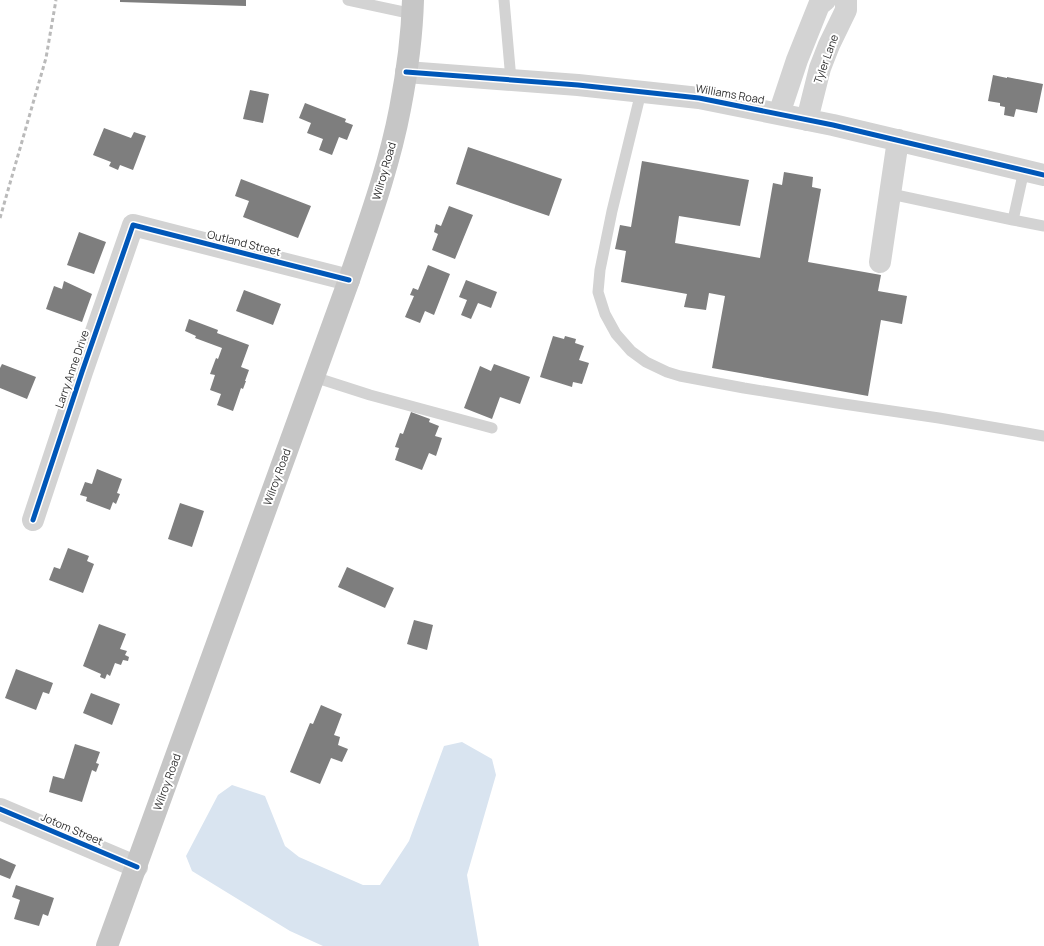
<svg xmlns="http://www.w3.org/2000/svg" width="1044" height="946" viewBox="0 0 1044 946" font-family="Manrope,sans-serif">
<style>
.water{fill:#d9e4f0}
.building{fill:#7e7e7e}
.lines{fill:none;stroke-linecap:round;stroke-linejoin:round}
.service{stroke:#d3d3d3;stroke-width:11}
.minor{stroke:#d3d3d3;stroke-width:22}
.primary{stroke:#c6c6c6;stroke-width:22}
.rail{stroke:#bababa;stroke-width:3;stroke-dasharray:4 3;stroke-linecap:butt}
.cycleway-casing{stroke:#fff;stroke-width:8}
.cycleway{stroke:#0057b8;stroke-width:5}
.labels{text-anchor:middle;stroke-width:4;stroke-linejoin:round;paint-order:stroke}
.street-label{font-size:11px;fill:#2e2e2e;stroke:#fff}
</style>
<rect width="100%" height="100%" fill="#fff"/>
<!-- water -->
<path class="water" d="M462,742l30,17 4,16 -29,100 12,71h-156l-33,-15 -98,-60 -6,-15 32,-61 14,-10 33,11 20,50 14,11 64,28h17l29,-44 35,-95z"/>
<!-- building -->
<path class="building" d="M120,0h126v6l-126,-4z
M993,75l14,3v-1l36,7 -6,29 -21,-4 -2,8 -10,-2 1,-8 -5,-1v-3l-12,-2z
M250,90l19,4 -6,29 -20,-4z
M305,103l41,16 -1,3 8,3 -6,15 -8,-3 -7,18 -13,-5 4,-11 -16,-6 4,-10 -12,-5z
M104,128l27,10 3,-6 12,4 -13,34 -13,-5 -2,5 -9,-4 2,-4 -18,-7z
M468,147l94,32 -13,37 -93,-32z
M642,161l107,19 -9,46 -61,-10 -4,27 85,15 13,-75 9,2 2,-13 29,5 -1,10 9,2 -13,73 73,13 -3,16 29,5 -5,28 -21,-4 -13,76 -156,-28 13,-72 -16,-3 -3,17 -22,-3 3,-13 -66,-12 5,-31 -11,-2 5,-24 11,2z
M241,179l70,27 -13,32 -55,-21 6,-16 -14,-5z
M449,206l24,9 -18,44 -23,-9 6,-16 -4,-2 2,-8 5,2z
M79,232l27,10 -12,32 -27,-9z
M428,265l22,9 -16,41 -9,-4 -5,12 -15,-6 9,-21 -4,-1 3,-7 5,2z
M466,280l31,12 -6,16 -13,-5 -7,16 -10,-4 6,-15 -8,-3z
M64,281l28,13 -10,28 -36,-13 8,-23 8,3z
M244,290l37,14 -8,21 -37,-14z
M189,319l29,11 -1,3 32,12 -8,22 8,3 -4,11h1l-3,8 -2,-1 -8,23 -16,-6 4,-11 -11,-4 5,-15 -5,-1 6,-16 2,1 4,-11 -27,-10 1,-2 -11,-5z
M553,336l11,3 1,-3 11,3 -1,4 9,3 -5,14 10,3 -7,21 -9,-2 -1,5 -32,-10z
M2,364l34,13 -9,22 -27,-11v-20z
M494,364l36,13 -10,27 -20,-7 -8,22 -28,-11 16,-42 11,5z
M411,412l19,7 -1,3 10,4 -4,10 7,2 -6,18 -7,-3 -7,17 -27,-10 4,-12 -4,-1 5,-14 3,1z
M97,469l25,10 -5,14 3,1 -4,10 -3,-2 -3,8 -24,-9 1,-4 -7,-2 5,-13 7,2z
M180,503l24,8 -12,36 -24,-8z
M68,548l21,8 -2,5 7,3 -11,29 -34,-13 5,-13 6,2z
M347,567l47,21 -9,20 -47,-21z
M414,620l19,5 -6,25 -20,-6z
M99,624l27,10 -6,15 7,2 -2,4 4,2 -1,4 -5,-1 -2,5 -6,-2 -5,13 -3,-2 -2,5 -5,-2 1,-3 -18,-8z
M16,669l37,14 -4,11 -6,-2 -7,18 -31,-12z
M91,693l29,11 -8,21 -29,-12z
M321,705l21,9 -8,21 6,2 -2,8 10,4 -6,13 -11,-4 -11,26 -30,-12 20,-49 3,1z
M75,744l25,8 -4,11 3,1 -3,8 -4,-2 -10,32 -33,-10 4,-16 11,3z
M0,858l16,7 -6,14 -10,-4z
M16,885l38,13 -6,18 -5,-2 -4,12 -25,-7 6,-19 -8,-3z"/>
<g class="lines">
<!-- service -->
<path class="service" d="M348,0l65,14
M504,0l7,80
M641,92l-29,119 -12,59 -2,22 7,22 11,20 15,17 15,11 21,10 13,4 64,12 93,15 102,15 105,18
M1024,170l-11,50 31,6
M891,194l122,26
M314,377l56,18 122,33"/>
<!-- minor -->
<path class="minor" d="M406,72l172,13 121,13 134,27 211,50
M779,114l18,-54 22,-55 6,-5
M807,120l13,-52 9,-23 17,-35v-10
M880,262l18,-122
M33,520l49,-148 51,-147 216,55
M0,809l137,58"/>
<!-- primary -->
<path class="primary" d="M107,946l242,-666c19,-56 40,-113 51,-171 7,-36 12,-73 13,-109"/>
<!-- rail -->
<path class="rail" d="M0,218l46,-160 10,-58"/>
<defs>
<path id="cycleway" d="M406,72l172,13 121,13 134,27 211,50
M33,520l49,-148 51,-147 216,55
M0,809l137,58"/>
</defs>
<!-- cycleway casing -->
<use href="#cycleway" class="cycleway-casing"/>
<!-- cycleway -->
<use href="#cycleway" class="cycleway"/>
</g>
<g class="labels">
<!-- street labels -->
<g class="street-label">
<text transform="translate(826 59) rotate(-70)" y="4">Tyler Lane</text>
<text transform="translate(730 94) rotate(10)" y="4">Williams Road</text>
<text transform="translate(384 171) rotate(-74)" y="4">Wilroy Road</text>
<text transform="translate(244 243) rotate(14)" y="4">Outland Street</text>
<text transform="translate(72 369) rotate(-71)" y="4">Larry Anne Drive</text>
<text transform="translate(277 477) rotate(-70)" y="4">Wilroy Road</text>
<text transform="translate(167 782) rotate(-70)" y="4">Wilroy Road</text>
<text transform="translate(72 829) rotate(23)" y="4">Jotom Street</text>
</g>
</g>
</svg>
